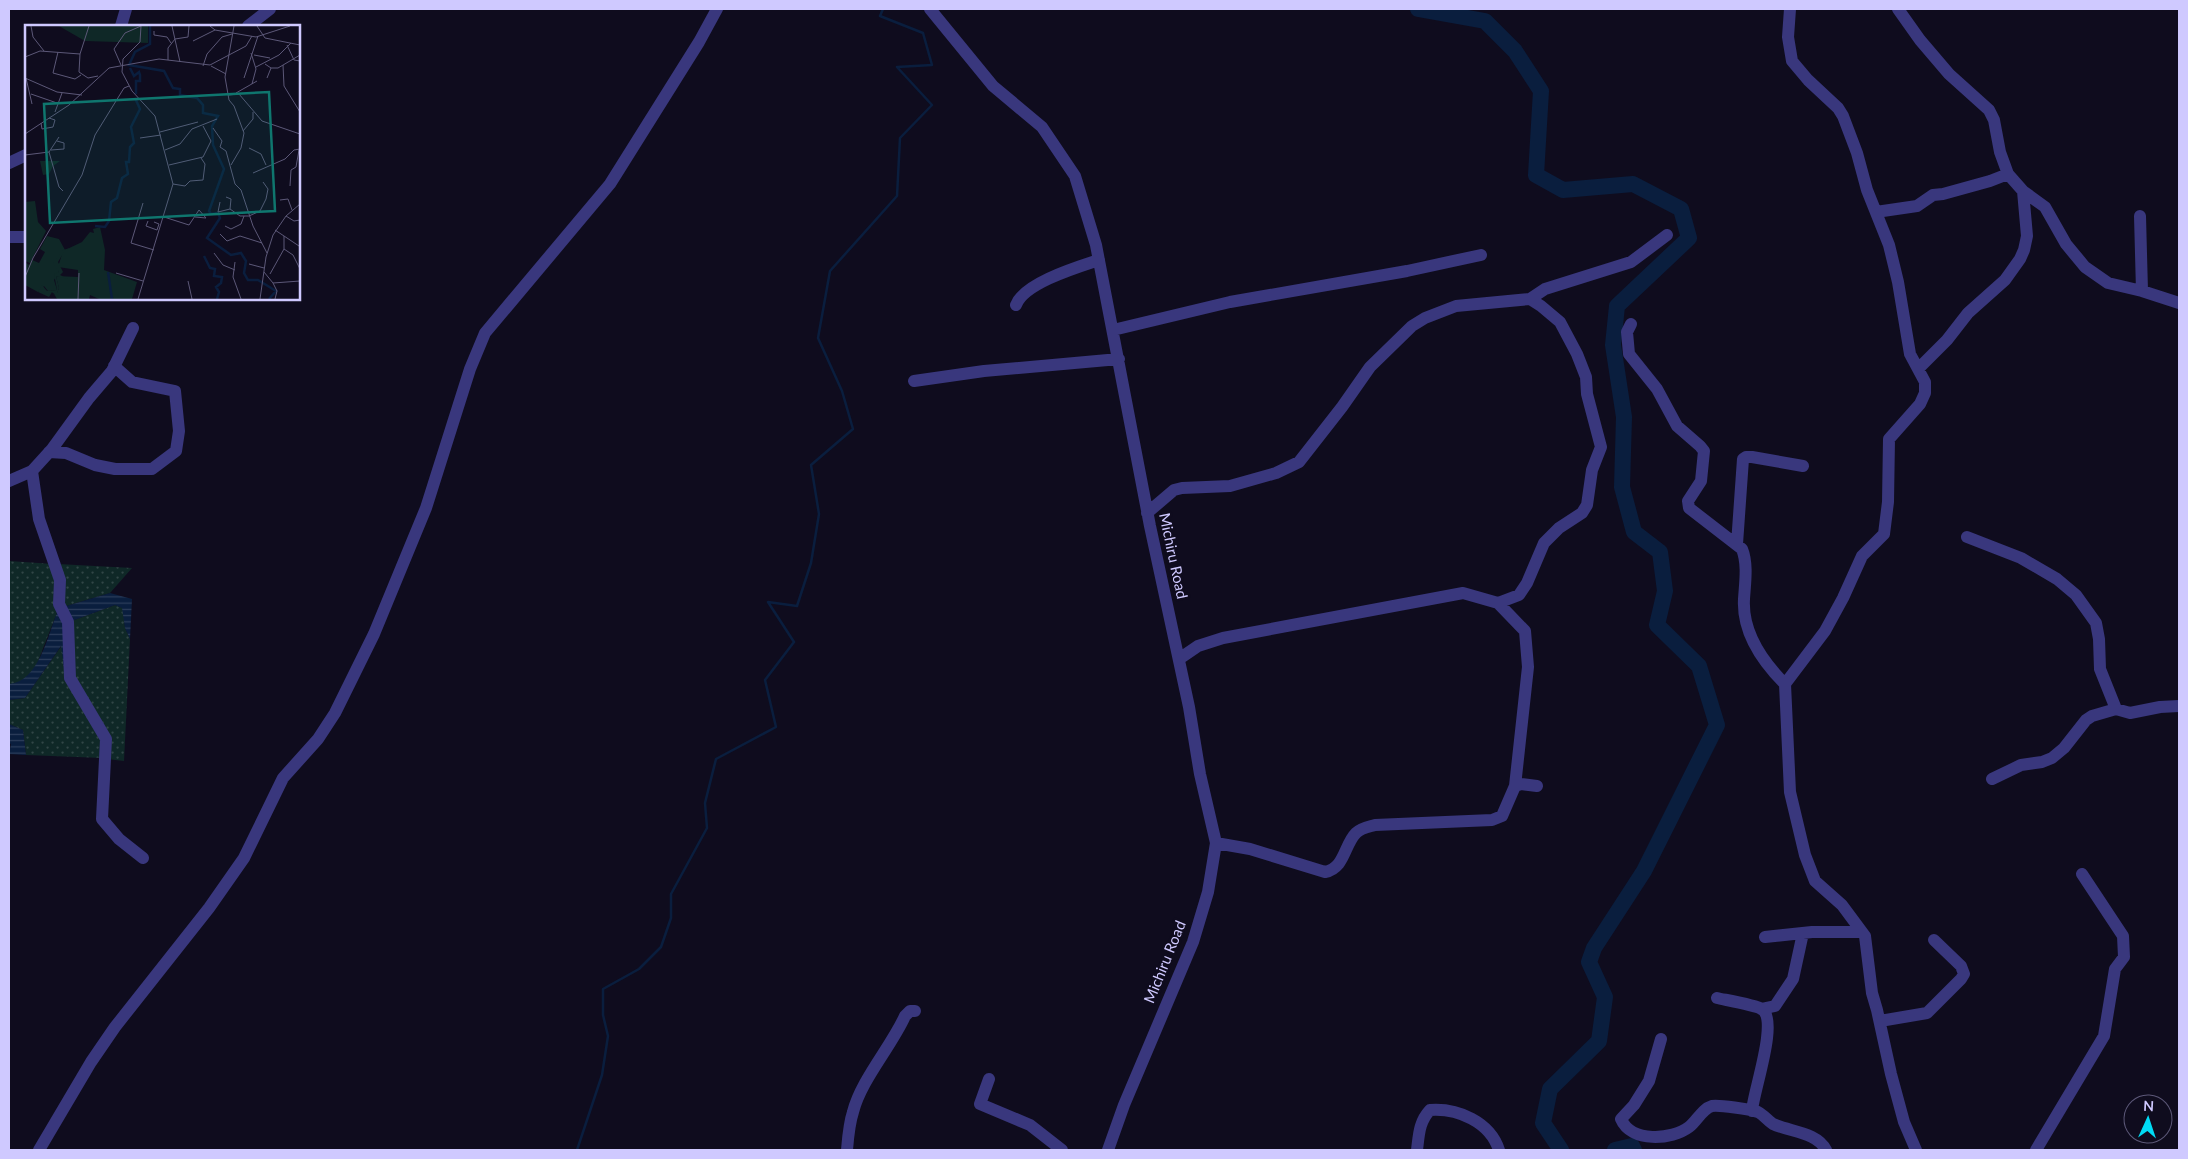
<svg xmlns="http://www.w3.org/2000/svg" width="2188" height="1159" viewBox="0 0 2188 1159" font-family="Lato,sans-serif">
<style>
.grass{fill:url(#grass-dots)}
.water{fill:url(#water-rules)}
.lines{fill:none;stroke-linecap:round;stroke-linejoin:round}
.stream{stroke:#0a1e3e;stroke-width:2.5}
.river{stroke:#0a1e3e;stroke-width:16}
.minor{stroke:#39377d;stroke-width:12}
.labels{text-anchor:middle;stroke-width:5;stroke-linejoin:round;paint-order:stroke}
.street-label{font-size:15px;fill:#cfc9ff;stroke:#0f0c1e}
.inset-river{fill:none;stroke:#0a1e3e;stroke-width:2.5}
.inset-road{fill:none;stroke:#5c5878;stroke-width:1}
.view{fill:#0f766e;fill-opacity:0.15;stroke:#0f766e;stroke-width:2.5}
.inset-edge{fill:none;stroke:#cfc9ff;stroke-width:2.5}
</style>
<defs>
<pattern id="grass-dots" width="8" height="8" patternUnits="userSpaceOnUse" patternTransform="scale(1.25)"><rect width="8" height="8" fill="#0f2827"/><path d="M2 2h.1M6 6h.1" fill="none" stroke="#314647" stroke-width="1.8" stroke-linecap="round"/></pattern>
<pattern id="water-rules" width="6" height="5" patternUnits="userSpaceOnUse" patternTransform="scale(1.25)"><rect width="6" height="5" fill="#0a1e3e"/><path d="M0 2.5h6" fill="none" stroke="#2d3d5b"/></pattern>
</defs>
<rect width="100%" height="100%" fill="#0f0c1e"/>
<!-- grass -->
<path class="grass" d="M9,561l44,3 8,20 -3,26 -23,59 -17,15h-9z
M58,564l74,4 -22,25 -47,14z
M115,605l8,3 2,20 5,11 -6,122 -17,-2v-22l-36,-59 -2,-56z
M62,645l3,32 38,60v21l-77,-3 -3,-25 -14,-6v-24l16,-2z"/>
<!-- water -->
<path class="water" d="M110,593l22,6 -2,40 -5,-11 -3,-20 -7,-3 -46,17 -6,-15z
M58,610l8,9 -1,58 -4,-31 -36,52 -16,2v-16c30,-2 39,-50 49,-74z
M9,724l14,6 3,25 -17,-1 2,-10 -2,-1z"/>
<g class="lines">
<!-- stream -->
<path class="stream" d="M577,1150l25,-75 6,-39 -5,-21v-26l36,-20 22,-22 10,-29v-24l36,-66 -2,-25 11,-44 60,-32 -11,-47 29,-38 -26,-40 29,4 14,-43 8,-49 -8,-49 42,-36 -11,-38 -24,-53 12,-67 67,-75 3,-58 32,-33 -35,-38 35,-2 -9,-32 -43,-17 3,-7"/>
<!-- river -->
<path class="river" d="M1418,9l67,12 30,30 26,40 -5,84 27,15 70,-6 48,25 8,29 -72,68 -4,39 11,72 -2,70 12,45 26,20 5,39 -8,34 42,41 18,59 -73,146 -50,77 -5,14 16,35 -6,44 -49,48 -7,34 18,27
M1615,1150l17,-4 2,4"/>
<!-- minor -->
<path class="minor" d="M930,9l63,77 49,41 33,49 21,69 54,281 39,181 11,67 16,69 -8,49 -15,50 -69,163 -16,45
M1790,9l-2,28 4,24 16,19 30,28 5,8 14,37 10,37 22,55 9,37 12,72 15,28v11l-5,11 -31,35 -1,63 -4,32 -22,22 -19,42 -18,33 -40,53 5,108 15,63 10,26 27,24 23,31 7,57 5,17 14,64 13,48 12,28
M1898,9l22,31 29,34 40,36 5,10 6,32 8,22 15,17 22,16 21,37 19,23 23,16 34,8 37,12
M121,26l5,-17
M248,26l22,-17
M9,163l17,-8
M1876,212l41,-6 16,-11 10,-1 47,-13 18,-7
M2140,216l2,75
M9,237h17
M1016,305c8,-22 62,-38 83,-45
M1631,324l-4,8 2,22 28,35 20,37 23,20 4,5 -3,30 -13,20 1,7 53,41c6,15 3,34 2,50 -2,34 18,62 41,85
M1113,330l117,-28 177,-31 74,-16
M1919,368l28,-28 21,-27 37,-33 15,-21 4,-9 3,-14 -4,-45
M914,381l70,-10 135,-12
M49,452l17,1 29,12 20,4h37l24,-18 3,-20 -4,-40 -43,-9 -18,-16
M32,471l7,48 21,61 -1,24 9,18 2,56 36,61 -4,80 17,20 24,19
M9,481l23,-10 20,-22 37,-51 23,-27 21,-43
M1147,513l27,-23 8,-2 48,-2 46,-13 23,-11 43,-55 28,-40 42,-41 13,-8 31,-12 74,-7 15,-10 86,-27 36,-27
M1967,537l54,21 36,21 19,16 20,28 3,16 1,30 16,40
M1737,544l6,-85 3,-2h6l51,9
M1179,659l19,-13 25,-8 240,-45 35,10 21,-8 8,-12 17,-40 15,-15 23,-15 5,-8 5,-35 9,-23 -14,-53 -1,-17 -9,-23 -17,-32 -19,-16 -11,-7
M1992,779l29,-14 21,-3 10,-4 12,-10 22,-28 6,-4 24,-7 14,4 30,-6 19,-1
M1515,786l6,-2 16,2
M1216,843l34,6 75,23c20,-4 19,-27 31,-39 5,-5 12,-6 19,-8l117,-5 10,-4 13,-30 13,-119 -3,-36 -27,-28
M1765,937l47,-5h50
M1717,998c9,2 38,7 45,11 17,12 -9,83 -10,102
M1761,1009l14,-3 18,-27 10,-46
M1880,1021l47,-8 34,-34 3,-5 -3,-8 -27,-26
M1661,1039l-12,42 -15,24 -13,14c10,24 51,21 68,8 8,-6 13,-18 23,-21 8,-1 37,3 46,6 6,3 9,8 15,12 17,8 44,8 53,26
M989,1079l-9,25 50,21 32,25
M39,1150l52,-88 24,-35 94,-119 35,-50 39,-80 35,-39 17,-26 39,-79 52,-126 44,-139 15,-36 125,-149 89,-142 18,-33
M847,1150c1,-12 2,-26 6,-38 8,-32 38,-65 52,-96l5,-5h5
M1417,1150c2,-16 2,-28 13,-40 28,-2 60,12 69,40
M2036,1150l68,-114 11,-67 9,-12 -1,-21 -41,-62"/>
</g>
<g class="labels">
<!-- street labels -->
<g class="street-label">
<text transform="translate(1173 556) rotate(78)" y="5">Michiru Road</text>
<text transform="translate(1165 962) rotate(-68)" y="5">Michiru Road</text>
</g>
</g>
<!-- overview -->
<g transform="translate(25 25)">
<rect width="275" height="275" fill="#0f0c1e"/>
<path d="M15,136h20l-7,5 -4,8 -6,1zM10,176l3,21 8,9 -16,32 -5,-2v-59zM75,202l5,23 -1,20 33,12 -5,17h-33l-9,-4 -1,4h-32l-4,-7 4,1 2,-5 -3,-12 22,1v-7l-20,-3 5,-16 19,-9 8,-10 4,1 -1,-4zM22,211l12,3 6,11 -9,12 3,10 -5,8 3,10 -9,1 -4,-5 -6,6 -13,-7v-23l4,3 3,-5 7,3 6,-11 -5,-3z" fill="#0f2827"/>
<path d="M34,1h89v17l-63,-2zM45,223l-6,4 -6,10 5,10 -3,3 8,4 -12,-3 3,12 -2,5h-4l4,6 -5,-7 -3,5 -11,-5 4,-7 5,6 10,-1 -3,-16 5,-2 -6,-9 10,-13z" fill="#0f2827"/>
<path class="inset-river" d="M125,1v18l-15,8 -6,13 35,6 9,17 7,1v6l17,3 6,7v8l15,3 -6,10 1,19 11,24 -15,42 2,3 7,-1 2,5 -13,20 24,17 10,-2 5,8 -2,12 4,7h10l18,11 -7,8M105,43l4,8 5,-4 1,3v6h-4v13M70,201l10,1 4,-6 2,-19 6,-4 5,-20 6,-4 -2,-12h3l1,-15 4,-4 -3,-16 9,-18 -5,-11M179,231l6,12 5,1 -1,7 8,1 -1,6 -5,4 3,5 -2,7M83,247l4,27"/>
<path class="inset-road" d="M6,1l2,11 11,14M64,1l-9,28 -1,18 9,6 10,-2M147,1l8,36M185,1l5,4 41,7 34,-11M232,1l8,12 35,7M129,6v4l13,2 4,6M168,16l22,-11M262,20l7,15 6,1M33,27l-5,21 22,6 6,-4M226,28l5,16 -4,15M229,30l16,3M0,32l15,-6 40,3M143,35v-12l7,-9 13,-2 1,-11M240,39l6,4 -4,10M96,40l-7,-16 11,-16 16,-7M258,40l1,21 16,26M178,41l4,-12 15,-17 10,-3M186,41l15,8M231,42l23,-12 12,-12M246,43h7l22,-13M0,53l32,14 25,3M1,53l6,26M219,53l14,-42M211,68l21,-12M6,69l26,9M203,70l11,-1 23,27 38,13M30,87l7,-19M16,98l1,6 11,-2 2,-7 -6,-2M188,103l9,13 -2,6 6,4 9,33 6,6 12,36 14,27M218,106l10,-12v-7M135,107l38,-10M0,109l44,-29 40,-37 50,-9 51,6 36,-19 6,-10M115,113l21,-3M224,123l12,6 5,11M26,125l13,-1v-6l-7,-2M140,125l15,-6 12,-15 25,-10M24,127l10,35 4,4M0,130l24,-3 10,-15M144,140l34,-8 8,-16 -8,-15M206,140l10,-17 3,-15 -10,-27 -5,-6 -4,-23 9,-51M228,148l32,-14 9,-9 6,-1M148,159l12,2 5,-5 13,-1 2,-16 -4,-6M265,161l1,-16 5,-3 3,-17M201,172l5,2 -1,10M255,175l8,-1 4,11M195,177l-2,10 12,-3 10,7h9l11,-5 6,-12 2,-10 -5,-7M118,178l-12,40 23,7M261,191l8,5 6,-1M139,192l25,8 10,-15 7,8 -11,-1M123,196l-2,5 11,4 2,-6 -5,-2M200,201l6,3 10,-5 3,-8M250,205l9,6v13l9,6 7,14M195,209l7,7 13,-5 22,7M259,211l15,10M189,228l9,12 12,5M210,237l-2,15 8,22M224,239l15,4M239,247l9,11 27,-2M91,248l27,8M245,249l14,-25M0,252l8,-19 49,-83 13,-40 29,-47 5,-2M163,256l4,18M248,258l4,8 -2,8M53,274l1,-26M113,274l35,-115 -18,-68 -23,-25 -10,-19 1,-13 17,-17 1,-16M235,274l6,-42 7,-22 13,-19 14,-12"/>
<path class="view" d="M244,67l6,119 -225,12 -6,-119z"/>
<rect width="275" height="275" class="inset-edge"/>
</g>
<!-- border -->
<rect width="2188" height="1159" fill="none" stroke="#cfc9ff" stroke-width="20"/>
<!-- north arrow -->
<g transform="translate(2148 1119) rotate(3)"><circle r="24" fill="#0f0c1e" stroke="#5c5878"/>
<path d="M0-4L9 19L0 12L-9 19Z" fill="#00dbf4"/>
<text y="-8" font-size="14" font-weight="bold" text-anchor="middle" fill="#cfc9ff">N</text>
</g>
</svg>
